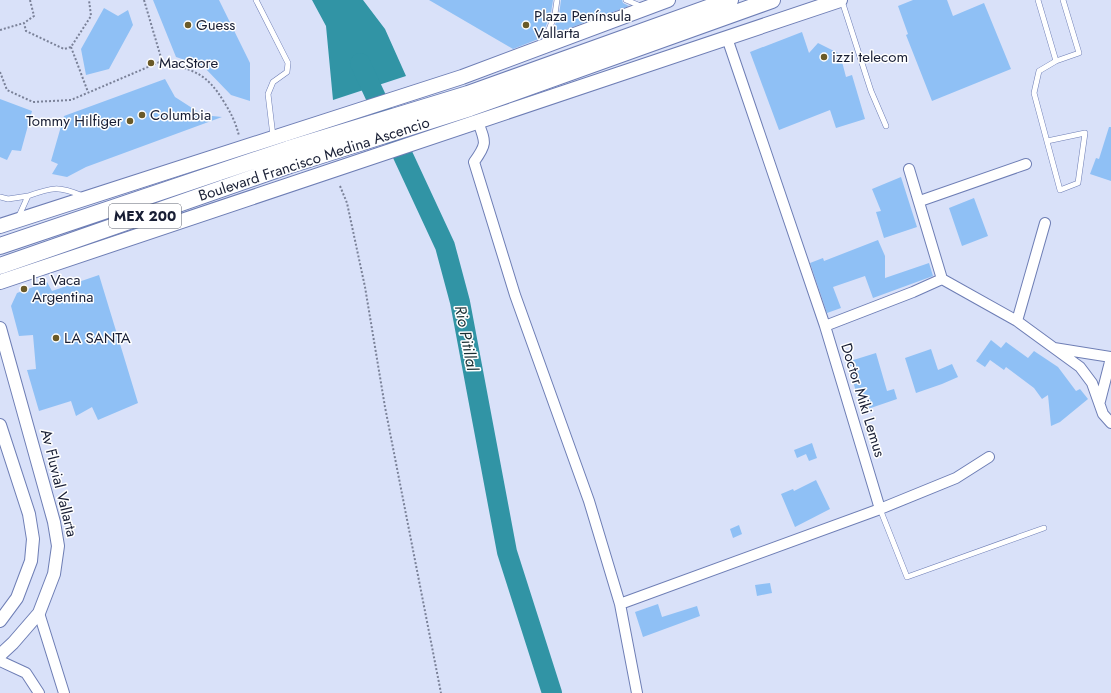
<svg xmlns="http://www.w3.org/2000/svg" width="1111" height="693" viewBox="0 0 1111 693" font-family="Jost,sans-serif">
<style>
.water{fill:#3194a5}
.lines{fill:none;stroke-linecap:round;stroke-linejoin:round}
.river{stroke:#3194a5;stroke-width:20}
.building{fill:#8fc0f5}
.service-casing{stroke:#6e7eb5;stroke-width:6}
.minor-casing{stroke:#6e7eb5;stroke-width:12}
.tertiary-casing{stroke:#6e7eb5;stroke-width:14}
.secondary-casing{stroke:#6e7eb5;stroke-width:16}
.trunk-casing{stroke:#6e7eb5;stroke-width:18}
.path{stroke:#7a8198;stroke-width:2;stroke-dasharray:2 2;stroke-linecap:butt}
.service{stroke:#fff;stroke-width:5}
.minor{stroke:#fff;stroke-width:10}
.tertiary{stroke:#fff;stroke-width:12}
.secondary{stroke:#fff;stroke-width:14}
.trunk{stroke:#fff;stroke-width:16}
.poi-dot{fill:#6a5a28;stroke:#fff;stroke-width:1.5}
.labels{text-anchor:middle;stroke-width:3;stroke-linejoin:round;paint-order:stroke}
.shield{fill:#fff;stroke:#5d6271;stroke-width:1}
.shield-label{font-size:14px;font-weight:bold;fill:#181e34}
.poi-label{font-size:15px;fill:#181e34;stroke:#fff;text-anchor:start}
.street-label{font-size:15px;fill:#181e34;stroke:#fff}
.water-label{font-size:16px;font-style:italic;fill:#172d31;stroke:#fff}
</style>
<rect width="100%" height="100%" fill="#d9e1f9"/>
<!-- water -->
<path class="water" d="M312,0h51l22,29 21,47 -73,24 -7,-74z"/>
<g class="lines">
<!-- river -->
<path class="river" d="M360,63l85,183 15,56 47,250 45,141"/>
</g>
<!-- building -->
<path class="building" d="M153,0h66l31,63v38l-19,-6 -28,-29 -27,-9z
M429,0h124l-2,13 -10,25 -28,11z
M561,0h61l1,3 6,3 -78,29 8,-20z
M913,0h34l6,16 31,-13 27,66 -79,32 -26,-66 2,-1 -10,-28z
M104,8l14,8 10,-6 5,15 -24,44 -23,6 -5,-26z
M802,32l7,21 9,-10 22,11 6,23 6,-2 13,44 -29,9 -6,-18 -51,20 -29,-78z
M165,79l10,18 28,18 19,2 -136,50 -19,10 -15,-3 6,-10 -7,-3 13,-45z
M0,99l32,12 -11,40 -9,-1 -5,10 -7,-3z
M1109,127h2v54l-21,-7 6,-16 3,1z
M901,177l16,50 -33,11 -8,-26 5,-1 -9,-22z
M974,198l14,38 -26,10 -13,-38z
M878,240l7,16v22l44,-15 4,13 -60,22 -8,-22 -32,11 8,21 -14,5 -17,-50 13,-5 1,3z
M99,275l39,128 -40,17 -6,-13 -16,9 -5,-15 -32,10 -12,-41 9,-1 -3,-34 -14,1 -8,-30 6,-13 30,-11 5,9z
M991,340l10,8 5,-6 22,16 6,-7 24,16 18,24 4,-2 8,10 -28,23 -9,4 -3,-31 -6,4 -8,-11 -28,-21 -2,3 -14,-10 -5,7 -9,-6z
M931,349l7,21 14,-6 6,13 -16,7 -26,9 -11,-35z
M876,353l11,38 7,-2 3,10 -35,12 -15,-49z
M812,443l5,15 -8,3 -3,-7 -9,4 -3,-8z
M816,480l14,29 -35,18 -14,-33 12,-5 1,2z
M739,525l3,9 -9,4 -3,-9z
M770,583l2,10 -15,3 -2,-11z
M658,604l4,13 35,-11 3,10 -57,21 -8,-25z"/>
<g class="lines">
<defs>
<path id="service" d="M256,0l32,63 -1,9 -14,10 -5,12 5,42
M626,0l17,7
M1038,0l18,61 23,-8 -16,-53
M842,1l29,90 15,35
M543,45l12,-31 2,-14
M1047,141l38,-8 -7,50 -18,7 -26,-97 5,-22 17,-10
M0,197l8,2 20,-3
M18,218l10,-22c25,-9 30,-10 55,0
M880,509l27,68 137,-49"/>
<path id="minor" d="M478,122c8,21 9,22 -4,40l41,133 74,206 31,103 17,89
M909,169l33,110
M920,201l106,-37
M1017,321l28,-98
M825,326l88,-34 29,-13 75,42 63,46 12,16 11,31 8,9
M1054,348l57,9
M1100,401l11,-43
M880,509l76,-31 33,-21
M620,604l260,-95 -55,-183 -98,-288
M39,613l25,80
M0,661l26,12 13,20"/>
<path id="tertiary" d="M0,328l54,194 4,24 -4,28 -15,39 -26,30 -13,12
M0,425l29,89 4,25 -2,22 -14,37 -17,23"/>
<path id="secondary" d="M0,226l462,-149 206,-77
M0,282l840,-282"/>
<path id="trunk" d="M0,246l288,-97 180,-55 262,-94
M0,266l290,-101 180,-57 302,-108"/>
</defs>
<!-- service casing -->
<use href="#service" class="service-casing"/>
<!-- minor casing -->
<use href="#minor" class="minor-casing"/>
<!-- tertiary casing -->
<use href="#tertiary" class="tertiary-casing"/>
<!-- secondary casing -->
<use href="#secondary" class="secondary-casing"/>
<!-- trunk casing -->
<use href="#trunk" class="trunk-casing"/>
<!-- path -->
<path class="path" d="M30,0l4,16 -10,7 2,8 38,18 7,-2 20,-31 -2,-16
M144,0l18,61
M0,30l24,-7
M71,47l17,45
M0,72l7,18 26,12 38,-2 91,-39c32,10 44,11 62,41 7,11 12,21 15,34
M340,186l7,17 18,84 20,120 56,286"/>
<!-- service -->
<use href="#service" class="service"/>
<!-- minor -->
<use href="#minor" class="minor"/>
<!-- tertiary -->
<use href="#tertiary" class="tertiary"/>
<!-- secondary -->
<use href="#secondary" class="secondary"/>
<!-- trunk -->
<use href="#trunk" class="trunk"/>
</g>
<!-- markers -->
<g class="poi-dot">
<circle cx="188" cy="25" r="4"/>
<circle cx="526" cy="25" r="4"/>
<circle cx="824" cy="57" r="4"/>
<circle cx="151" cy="63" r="4"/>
<circle cx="142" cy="115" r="4"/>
<circle cx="130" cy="121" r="4"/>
<circle cx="24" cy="289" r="4"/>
<circle cx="56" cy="338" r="4"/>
</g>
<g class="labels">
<!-- shield labels -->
<rect class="shield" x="109" y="204" width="72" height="24" rx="3"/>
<g class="shield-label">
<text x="145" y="221">MEX 200</text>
</g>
<!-- poi labels -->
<g class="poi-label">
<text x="534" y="21">Plaza Península<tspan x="534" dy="17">Vallarta</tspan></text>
<text x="196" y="30">Guess</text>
<text x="832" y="62">izzi telecom</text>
<text x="159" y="68">MacStore</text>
<text x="150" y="120">Columbia</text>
<text x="122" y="126" text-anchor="end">Tommy Hilfiger</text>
<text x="32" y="285">La Vaca<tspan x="32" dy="17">Argentina</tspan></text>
<text x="64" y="343">LA SANTA</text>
</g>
<!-- street labels -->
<g class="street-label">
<text transform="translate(314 159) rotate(-18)" y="5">Boulevard Francisco Medina Ascencio</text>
<text transform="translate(863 400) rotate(73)" y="5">Doctor Miki Lemus</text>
<text transform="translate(59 483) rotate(76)" y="5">Av Fluvial Vallarta</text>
</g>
<!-- water labels -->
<g class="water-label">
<text transform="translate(467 338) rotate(79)" y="6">Rio Pitillal</text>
</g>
</g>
</svg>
